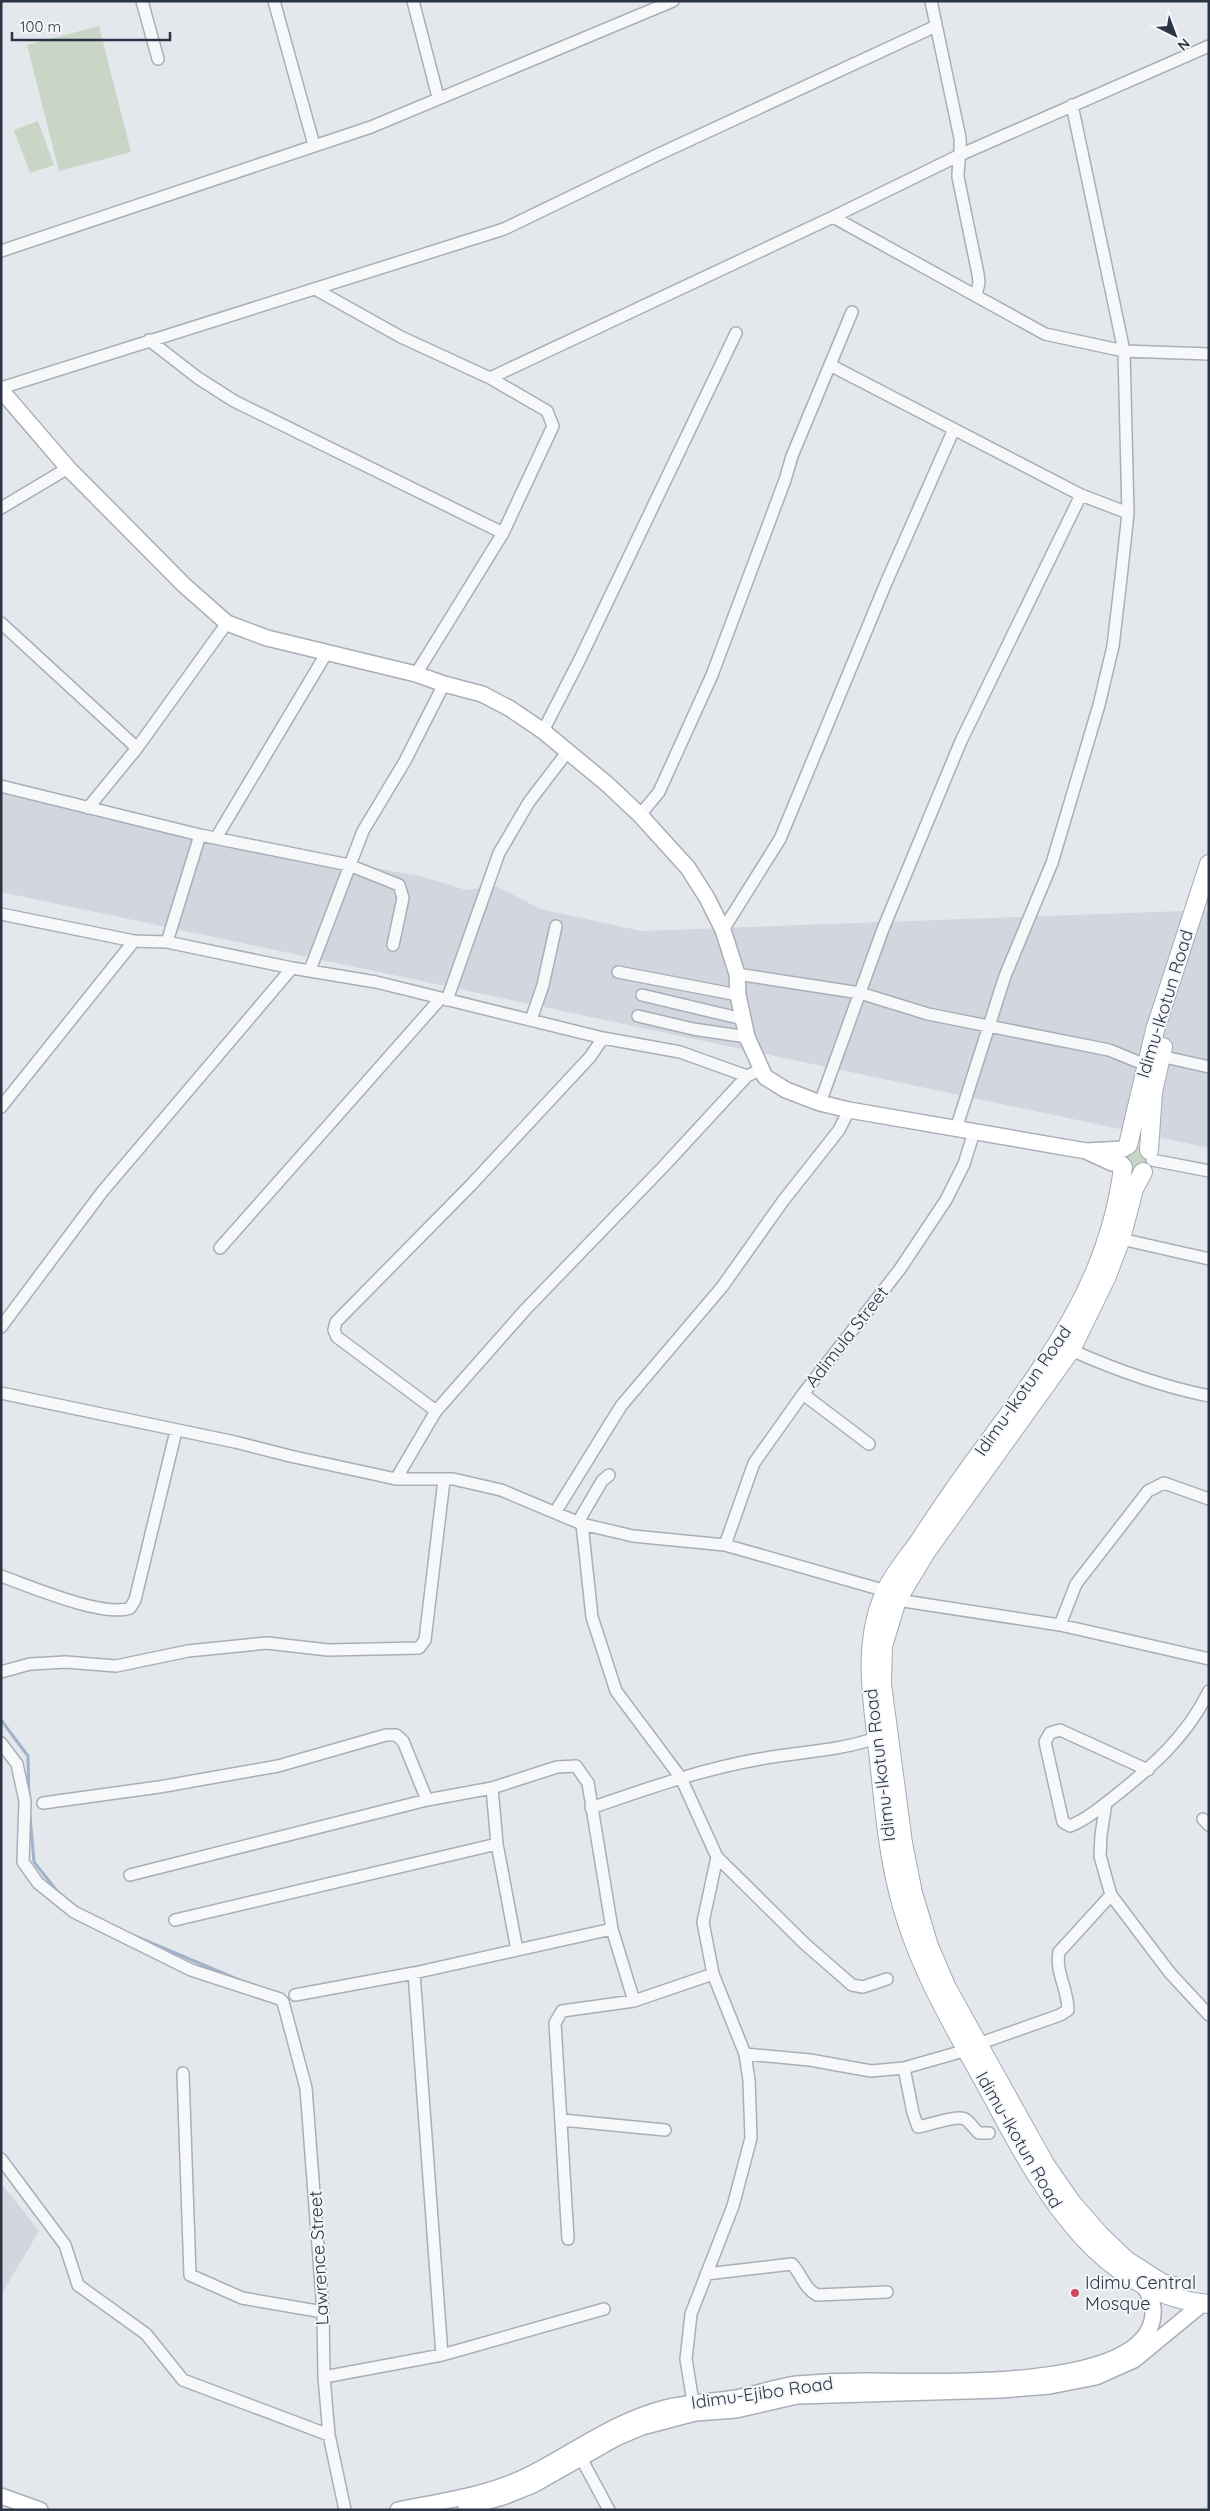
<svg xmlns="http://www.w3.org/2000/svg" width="1210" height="2511" viewBox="0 0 1210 2511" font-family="Quicksand,sans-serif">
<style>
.built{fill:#d2d6de}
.green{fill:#c9d6c5}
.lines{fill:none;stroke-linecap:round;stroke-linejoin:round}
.stream{stroke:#9fb4cc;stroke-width:3}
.street-casing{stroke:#a9aeb7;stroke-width:14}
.secondary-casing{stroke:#a9aeb7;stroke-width:18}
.primary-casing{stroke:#a3abb8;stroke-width:20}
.street{stroke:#f7f8fa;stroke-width:11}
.secondary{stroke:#fff;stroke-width:15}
.primary{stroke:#fff;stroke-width:18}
.poi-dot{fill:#d1495b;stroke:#f4f6f9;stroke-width:2}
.labels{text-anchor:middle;stroke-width:4;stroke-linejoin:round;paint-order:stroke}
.street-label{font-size:18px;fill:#2b3445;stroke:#f4f6f9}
.poi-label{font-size:18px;fill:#2b3445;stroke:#f4f6f9;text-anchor:start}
</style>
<rect width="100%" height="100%" fill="#e4e7ec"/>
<!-- built -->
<path class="built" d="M1,792l316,66 103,18 46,14 30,-4 44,23 101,22 568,-21v238l-1208,-256z
M1,2183l38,48 -38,64z"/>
<!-- green -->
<path class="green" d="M99,26l32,126 -72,19 -32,-126z
M38,121l16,44 -24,8 -16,-43z
M1125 1159a12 12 0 1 1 24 0a12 12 0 1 1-24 0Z"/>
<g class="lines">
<!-- stream -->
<path class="stream" d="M1,1720l27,36 1,41
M30,1816l4,46 23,29
M130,1934l114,48"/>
<defs>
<path id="street" d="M142,1l16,58
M274,1l40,144
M413,1l25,96
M931,1l29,137c1,14 -2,26 -2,39l20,97 1,9 -3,12
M833,217l212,117 79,17 85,3
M1,251l370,-124 302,-126
M315,289l86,48 89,41 343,-161 129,-63 247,-108
M149,340l49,38 36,23 269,132
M830,365l251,130 47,18
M1,388l503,-159 151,-73 281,-130
M1,508l67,-40
M1,623l136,125
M416,674l87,-141 50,-107 -6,-15 -57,-33
M543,731l37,-72 156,-326
M1,786l199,49 149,30 50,20 4,13 -10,47
M88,808l49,-60 90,-125
M640,815l19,-23 53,-117 73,-195 7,-24 60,-144
M216,838l110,-184
M1,914l133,27 33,1 125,26 84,14 227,56 77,14 67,24 13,-6
M723,930l57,-91 106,-256 68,-154
M167,942l33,-107
M310,970l53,-139 42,-70 39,-77
M618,972l120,23
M737,974l123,19 68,21 181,36 37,15
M642,995l101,24
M447,1000l52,-147 30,-51 39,-51
M638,1016l55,13 54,8
M531,1020l12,-35 13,-59
M1160,1056l49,11
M820,1103l63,-174 78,-188 120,-246
M1,1107l133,-166
M956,1129l49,-153 47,-113 47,-158 14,-59 8,-68 7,-65 -4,-162 -52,-246
M1152,1160l57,11
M1121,1239l88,20
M220,1248l221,-250
M1,1327l101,-135 190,-224
M1071,1350c45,20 89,36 138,46
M1,1393l234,49 55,14 106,23h57l48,11 81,34 51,12 92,9 161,46
M803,1394l66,50
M436,1411l-99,-74 -3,-7 2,-8 135,-137 119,-128 13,-19
M396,1479l40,-68 89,-101 139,-144 83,-90
M556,1511l65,-105 101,-119 61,-86 56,-71 10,-20
M578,1522l24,-41 7,-6
M582,1524l10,93 24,74 65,87 36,79 88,87 47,41 11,2 24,-8
M725,1545l29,-82 49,-69 97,-125 46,-69 18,-36 10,-32
M1,1576c28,10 103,42 129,32l5,-8 41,-169
M897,1600l163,25 149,34
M1060,1625l16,-41 72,-93 16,-8 45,16
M1,1672l29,-8 36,-2 50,4 72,-15 79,-8 61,7 91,-2 6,-8 19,-160
M1,1743l16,21 8,37 -2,61 15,21 36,29 117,58 89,29 3,3 23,86 17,224 1,65 5,58 16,75
M1148,1770l-88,-40 -10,3 -5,9 18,80 7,4c17,-7 31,-19 45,-30 38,-30 72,-60 94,-105
M492,1788l5,56 20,106
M43,1803l116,-16 119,-21 108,-31h10l7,6 24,59
M1106,1803l-5,32 -1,21 11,39 59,78 39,42
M591,1808c55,-19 111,-39 169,-49 38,-7 79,-8 116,-21
M1203,1819l6,6
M130,1875l297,-75 65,-12 65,-21 19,-1 12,17 24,146 22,72
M175,1920l322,-76
M414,1973l28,382
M295,1995l119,-22 198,-44
M978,2044l82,-29 8,-5c0,-21 -13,-38 -9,-58l52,-57
M745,2054l65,6 61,11 33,-3 63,-18
M904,2068l9,45 5,14c11,-2 38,-12 47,-8 5,3 9,10 14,14h10
M183,2073l7,202 52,23 81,14
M562,2120l103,10
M1,2159l64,86 13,40 68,49 37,46 146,55
M568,2239l-13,-216 7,-12 72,-10 79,-27
M706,2274l86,-10c10,11 12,24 25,31l70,-3
M324,2377l118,-22 162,-46
M693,2402l-7,-43 5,-45 42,-108 18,-68 -2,-58 -4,-26 -32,-80 -10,-52 14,-65
M581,2458l28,52"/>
<path id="secondary" d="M1,390l67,78 116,117 43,38 40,15 149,36 28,10 38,10 27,14 34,23 64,53 33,31 48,53 19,30 16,32 14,44 1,21 9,42 18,40 21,13 34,13 29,7 237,41 26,12 10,1
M1086,1151l38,-2
M1,2496l39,14
M466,2507l37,-10 30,-12 85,-48 24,-10 53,-14 41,-3 61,-14 204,-6 49,-4 46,-9 38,-17 68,-56
M398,2510c44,-9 92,-15 133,-36 45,-23 84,-53 134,-66 24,-6 47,-6 71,-10 20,-4 40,-11 61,-14 22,-2 45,-3 67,-3 55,-1 297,15 289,-74 -1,-7 -5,-14 -8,-20"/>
<path id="primary" d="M1128,1145l27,-115 54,-166
M1149,1150l4,-58 10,-45
M1123,1167c-13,109 -70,188 -134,274 -24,32 -47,65 -69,99 -11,16 -25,32 -34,50 -23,48 -15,101 -9,152 6,51 9,103 22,153 19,78 65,148 102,218 45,84 103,182 208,191
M1143,1172l-9,17 -13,50 -14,37 -36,74 -145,202 -29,48 -14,46 -1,38 21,159 10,50 16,53 18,42 98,176 27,39 27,31 27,26 36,23 12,3"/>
</defs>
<!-- street casing -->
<use href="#street" class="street-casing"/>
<!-- secondary casing -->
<use href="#secondary" class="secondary-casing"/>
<!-- primary casing -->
<use href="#primary" class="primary-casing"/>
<!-- street -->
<use href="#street" class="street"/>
<!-- secondary -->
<use href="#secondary" class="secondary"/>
<!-- primary -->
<use href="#primary" class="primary"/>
</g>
<!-- markers -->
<circle class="poi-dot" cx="1075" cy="2293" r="5"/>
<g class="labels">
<!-- street labels -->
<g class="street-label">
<text transform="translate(1165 1004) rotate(-73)" y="6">Idimu-Ikotun Road</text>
<text transform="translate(847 1337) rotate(-52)" y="6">Adimula Street</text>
<text transform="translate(1023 1391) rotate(-55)" y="6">Idimu-Ikotun Road</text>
<text transform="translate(880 1765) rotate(-97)" y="6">Idimu-Ikotun Road</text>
<text transform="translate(1019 2140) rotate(60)" y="6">Idimu-Ikotun Road</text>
<text transform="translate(319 2258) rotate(-93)" y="6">Lawrence Street</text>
<text transform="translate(762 2393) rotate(-8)" y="6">Idimu-Ejibo Road</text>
</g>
<!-- poi labels -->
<g class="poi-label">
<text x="1085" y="2289">Idimu Central<tspan x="1085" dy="21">Mosque</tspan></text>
</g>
</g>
<!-- border -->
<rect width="1210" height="2511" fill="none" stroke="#2b3445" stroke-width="5"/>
<!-- north arrow -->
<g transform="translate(1175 35) rotate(138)" stroke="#f4f6f9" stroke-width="4" paint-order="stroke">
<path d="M0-4L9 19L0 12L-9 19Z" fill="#2b3445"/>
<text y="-8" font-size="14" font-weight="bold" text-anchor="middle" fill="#2b3445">N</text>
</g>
<!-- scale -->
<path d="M12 32v8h158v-8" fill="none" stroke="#2b3445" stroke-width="2.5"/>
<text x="20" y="32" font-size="15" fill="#2b3445" stroke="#f4f6f9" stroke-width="4" paint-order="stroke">100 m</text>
</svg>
